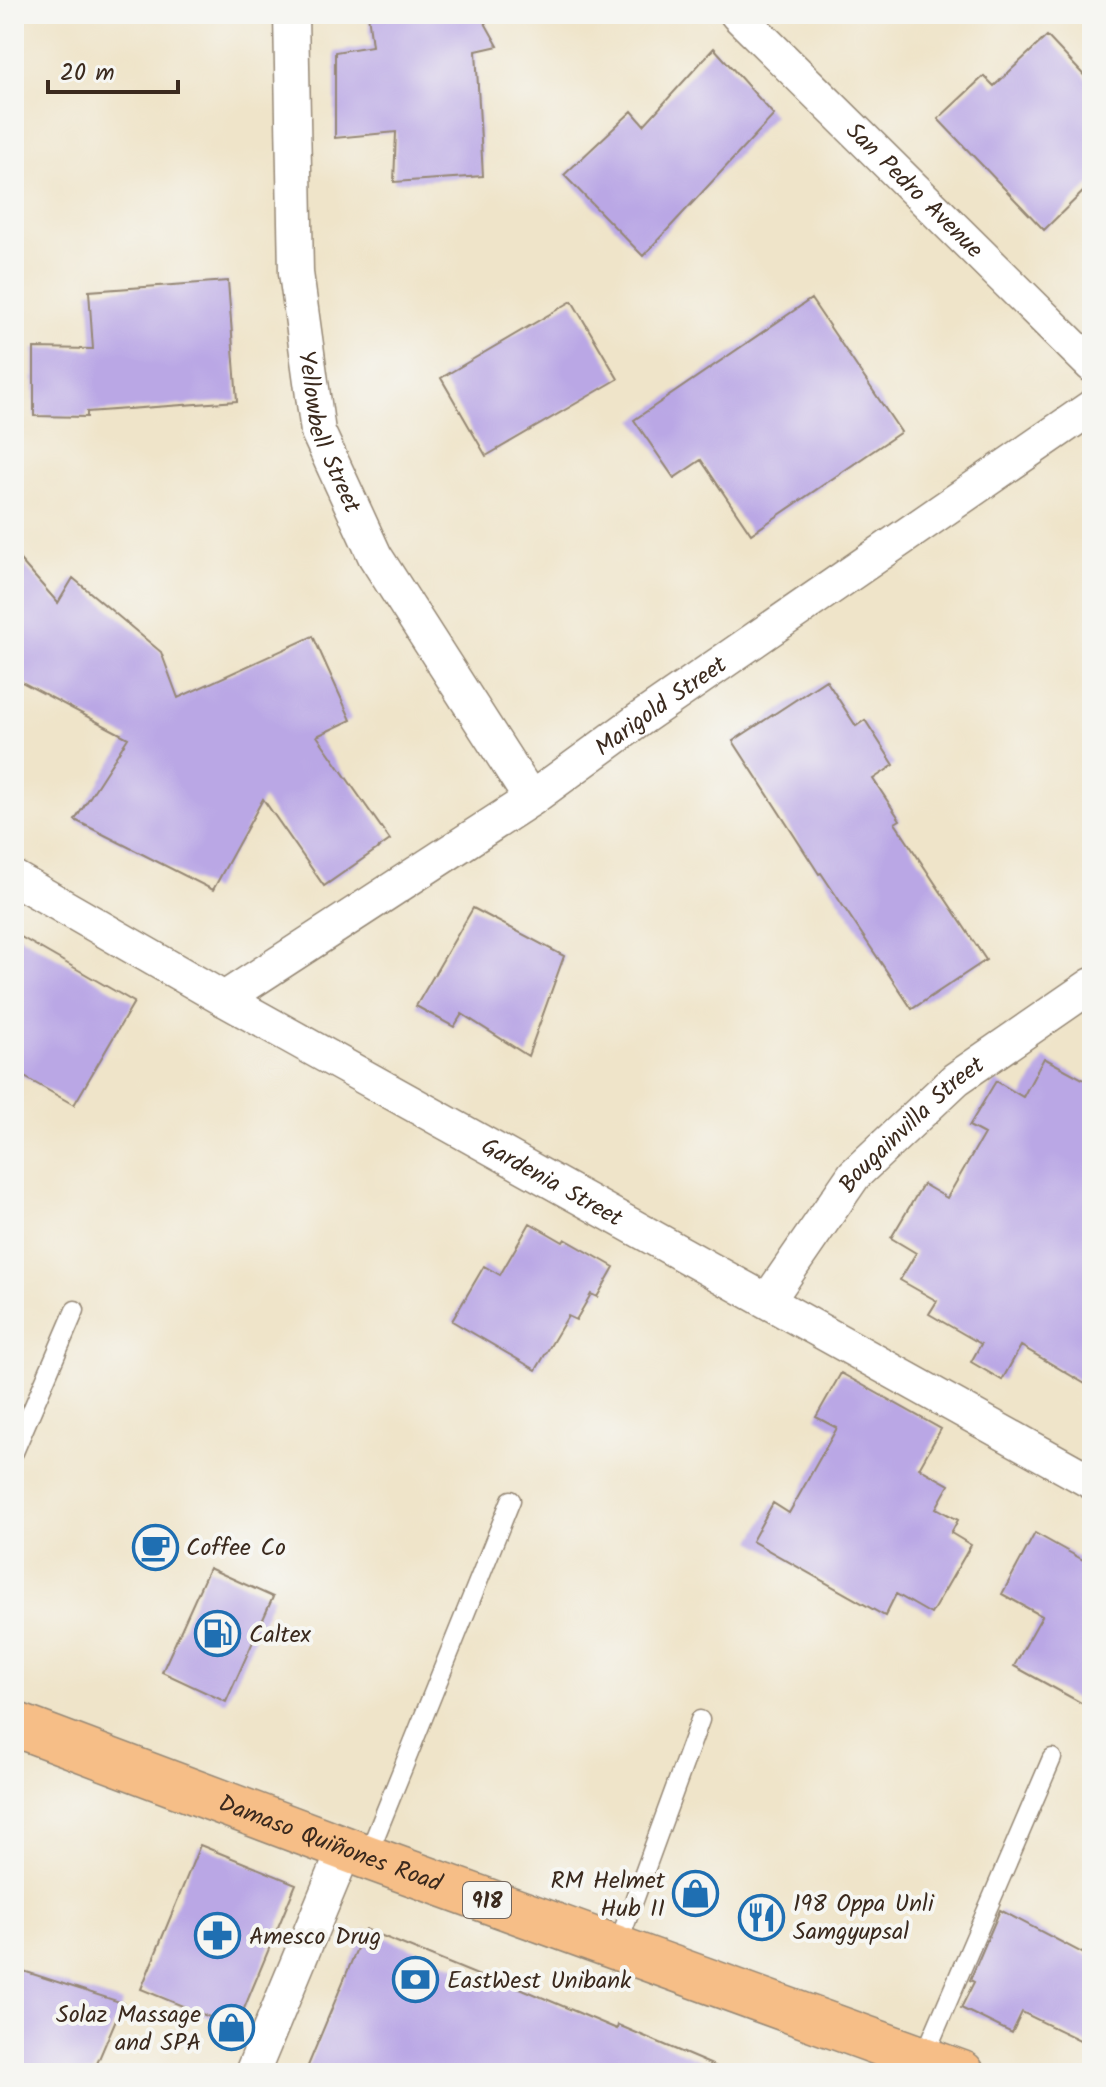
<svg xmlns="http://www.w3.org/2000/svg" width="1106" height="2087" viewBox="0 0 1106 2087" font-family="Kalam,sans-serif">
<style>
.building{fill:#baa7e5}
.lines{fill:none;stroke-linecap:round;stroke-linejoin:round}
.service-casing{stroke:#958774;stroke-width:21}
.minor-casing{stroke:#958774;stroke-width:37}
.primary-casing{stroke:#958774;stroke-width:47}
.service{stroke:#fff;stroke-width:18}
.minor{stroke:#fff;stroke-width:34}
.primary{stroke:#f6be87;stroke-width:44}
.labels{text-anchor:middle;stroke-width:8;stroke-linejoin:round;paint-order:stroke}
.shield{fill:#f6f6f2;stroke:#73675e;stroke-width:2}
.shield-label{font-size:22px;font-weight:bold;fill:#3b2a1e}
.street-label{font-size:24px;fill:#3b2a1e;stroke:#f6f6f2}
.poi-label{font-size:24px;fill:#3b2a1e;stroke:#f6f6f2;text-anchor:start}
</style>
<rect width="100%" height="100%" fill="#f6f6f2"/>
<filter id="ink" filterUnits="userSpaceOnUse"><feTurbulence type="fractalNoise" baseFrequency=".0125" numOctaves="2"/><feDisplacementMap in="SourceGraphic" scale="16" xChannelSelector="R" yChannelSelector="G"/><feConvolveMatrix kernelMatrix="1 2 1 2 8 2 1 2 1" color-interpolation-filters="sRGB"/></filter>
<filter id="wash" filterUnits="userSpaceOnUse"><feTurbulence type="fractalNoise" baseFrequency=".006" numOctaves="4" result="noise"/><feDisplacementMap in="SourceGraphic" scale="32" xChannelSelector="R" yChannelSelector="G"/><feGaussianBlur stdDeviation="1.8" result="paint"/><feColorMatrix in="noise" values="0 0 0 0 0 0 0 0 0 0 0 0 0 0 0 0 0 1.4 0 .05"/><feComposite in="paint" operator="in"/></filter>
<g filter="url(#wash)">
<rect width="100%" height="100%" fill="#efe4c9"/>
<g id="blocks">
<!-- building -->
<path class="building" d="M368,14h112l18,32 -22,5 7,125 -89,6 2,-50 -61,6v-86l37,-6z
M1047,36l45,48v99l-48,47 -106,-111 46,-43 10,10z
M714,48l60,67 -131,141 -79,-81 68,-64 12,14z
M228,281l9,120 -150,11v5l-53,-1v-68l59,1 -4,-58z
M811,299l90,133 -150,102 -50,-74 -27,18 -40,-58z
M572,301l46,78 -132,77 -45,-78z
M14,553l44,50 15,-25 88,74 17,46 135,-62 38,84 -34,16 73,104 -66,46 -61,-87 -50,91 -138,-70 53,-82 -114,-60z
M826,680l30,46 9,-6 29,45 -21,14 27,41 -5,3 91,137 -74,49 -91,-136 -2,1 -86,-133z
M473,908l91,48 -36,100 -66,-42 -8,13 -38,-21z
M14,933l120,69 -60,103 -60,-34z
M1044,1058l48,26v304l-71,-42 -19,34 -31,-18 10,-18 -52,-30 8,-13 -37,-21 16,-27 -25,-15 32,-54 24,14 37,-64 -15,-8 27,-45 27,16z
M530,1223l33,19 2,-3 49,28 -17,30 -6,-3 -15,26 -8,-4 -32,54 -84,-49 32,-55 16,9z
M841,1373l100,56 -22,39 30,17 -13,23 22,12 -7,13 20,12 -40,69 -35,-20 -11,22 -133,-75 21,-38 16,10 48,-85 -21,-11z
M1035,1533l57,32v144l-78,-43 28,-50 -40,-22z
M209,1568l64,29 -47,105 -64,-30z
M200,1845l96,39 -60,144 -95,-39z
M1000,1910l92,48v88l-70,-34 -10,21 -51,-25 13,-26 -4,-2z
M365,1929l127,52 2,-4 123,52 1,-4 113,48h-426z
M14,1968l109,35 -30,70h-79z"/>
</g>
</g>
<g filter="url(#ink)">
<use href="#blocks" fill-opacity="0" stroke="#958774" stroke-width="2"/>
<g class="lines">
<defs>
<path id="service" d="M14,1452l61,-142
M367,1857l144,-357
M617,1947l83,-227
M923,2059l129,-301"/>
<g id="minor">
<path id="s1" d="M291,14l5,259 22,159 57,124 156,243"/>
<path id="s2" d="M737,14l355,351"/>
<path id="s3" d="M14,878l210,121 868,483"/>
<path id="s4" d="M224,999l307,-200 112,-82 449,-310"/>
<path id="s5" d="M768,1300l86,-125 102,-96 136,-94"/>
<path d="M252,2073l93,-224"/>
</g>
<g id="primary">
<path id="s6" d="M14,1724l353,133 595,216"/>
</g>
</defs>
<!-- service casing -->
<use href="#service" class="service-casing"/>
<!-- minor casing -->
<use href="#minor" class="minor-casing"/>
<!-- primary casing -->
<use href="#primary" class="primary-casing"/>
<!-- service -->
<use href="#service" class="service"/>
<!-- minor -->
<use href="#minor" class="minor"/>
<!-- primary -->
<use href="#primary" class="primary"/>
</g>
</g>
<!-- icons -->
<defs>
<symbol id="cafe-ring" viewBox="-11 -11 22 22"><circle r="9.5" fill="#f6f6f2" stroke="#1f6fb2" stroke-width="1.5"/><path d="M-5.5-4.5H6V0H3Q3 3.5 0 3.5H-2.5Q-5.5 3.5-5.5 0ZM3-3.2v2h1.7v-2ZM-6 4.5H4V6H-6Z" fill="#1f6fb2"/></symbol>
<symbol id="fuel-ring" viewBox="-11 -11 22 22"><circle r="9.5" fill="#f6f6f2" stroke="#1f6fb2" stroke-width="1.5"/><path d="M-5.5-6h7V0h2V4h1.3V-2.5L3-4.5l.8-.8L6-3V5H2.5V1h-1V6h-7ZM-4.2-4.7v3.2H.2V-4.7Z" fill="#1f6fb2"/></symbol>
<symbol id="shop-ring" viewBox="-11 -11 22 22"><circle r="9.5" fill="#f6f6f2" stroke="#1f6fb2" stroke-width="1.5"/><path d="M-5-2.5h2.3a2.7 3.5 0 0 1 5.4 0H5L5.5 6h-11ZM-1.5-2.5h3a1.5 2.3 0 0 0-3 0Z" fill="#1f6fb2"/></symbol>
<symbol id="restaurant-ring" viewBox="-11 -11 22 22"><circle r="9.5" fill="#f6f6f2" stroke="#1f6fb2" stroke-width="1.5"/><path d="M-5-6h1v4h1v-4h1v4h1v-4h1v5L-1.5 .5V6h-2V.5L-5-1ZM5-6V6H3V1.5H1.5Q1.5-4 5-6Z" fill="#1f6fb2"/></symbol>
<symbol id="pharmacy-ring" viewBox="-11 -11 22 22"><circle r="9.5" fill="#f6f6f2" stroke="#1f6fb2" stroke-width="1.5"/><path d="M-2-6h4v4h4v4h-4v4h-4v-4h-4v-4h4Z" fill="#1f6fb2"/></symbol>
<symbol id="bank-ring" viewBox="-11 -11 22 22"><circle r="9.5" fill="#f6f6f2" stroke="#1f6fb2" stroke-width="1.5"/><path d="M-6-4H6V4H-6ZM0-2.3a2.3 2.3 0 1 0 0 4.6a2.3 2.3 0 1 0 0-4.6Z" fill="#1f6fb2"/></symbol>
</defs>
<g fill-rule="evenodd">
<use href="#cafe-ring" x="130" y="1522" width="51" height="51"/>
<use href="#fuel-ring" x="192" y="1608" width="51" height="51"/>
<use href="#shop-ring" x="670" y="1868" width="51" height="51"/>
<use href="#restaurant-ring" x="736" y="1892" width="51" height="51"/>
<use href="#pharmacy-ring" x="192" y="1910" width="51" height="51"/>
<use href="#bank-ring" x="390" y="1954" width="51" height="51"/>
<use href="#shop-ring" x="206" y="2002" width="51" height="51"/>
</g>
<g class="labels">
<!-- shield labels -->
<rect class="shield" x="463" y="1882" width="48" height="36" rx="6"/>
<g class="shield-label">
<text x="487" y="1908">918</text>
</g>
<!-- street labels -->
<g class="street-label">
<text dy="8" stroke="none"><textPath href="#s2" startOffset="250">San Pedro Avenue</textPath></text>
<text dy="8" stroke="none"><textPath href="#s1" startOffset="422">Yellowbell Street</textPath></text>
<text dy="8" stroke="none"><textPath href="#s4" startOffset="526">Marigold Street</textPath></text>
<text dy="8" stroke="none"><textPath href="#s5" startOffset="228">Bougainvilla Street</textPath></text>
<text dy="8" stroke="none"><textPath href="#s3" startOffset="618">Gardenia Street</textPath></text>
<text dy="8" stroke="none"><textPath href="#s6" startOffset="338">Damaso Quiñones Road</textPath></text>
</g>
<!-- poi labels -->
<g class="poi-label">
<text x="186" y="1555">Coffee Co</text>
<text x="249" y="1642">Caltex</text>
<text x="665" y="1888" text-anchor="end">RM Helmet<tspan x="665" dy="28">Hub II</tspan></text>
<text x="793" y="1911">198 Oppa Unli<tspan x="793" dy="28">Samgyupsal</tspan></text>
<text x="249" y="1944">Amesco Drug</text>
<text x="447" y="1988">EastWest Unibank</text>
<text x="201" y="2022" text-anchor="end">Solaz Massage<tspan x="201" dy="28">and SPA</tspan></text>
</g>
</g>
<!-- margin -->
<rect width="1106" height="2087" fill="none" stroke="#f6f6f2" stroke-width="48"/>
<!-- scale -->
<path d="M48 80v12h130v-12" fill="none" stroke="#3b2a1e" stroke-width="4"/>
<text x="60" y="80" font-size="24" fill="#3b2a1e" stroke="#f6f6f2" stroke-width="6" paint-order="stroke">20 m</text>
</svg>
